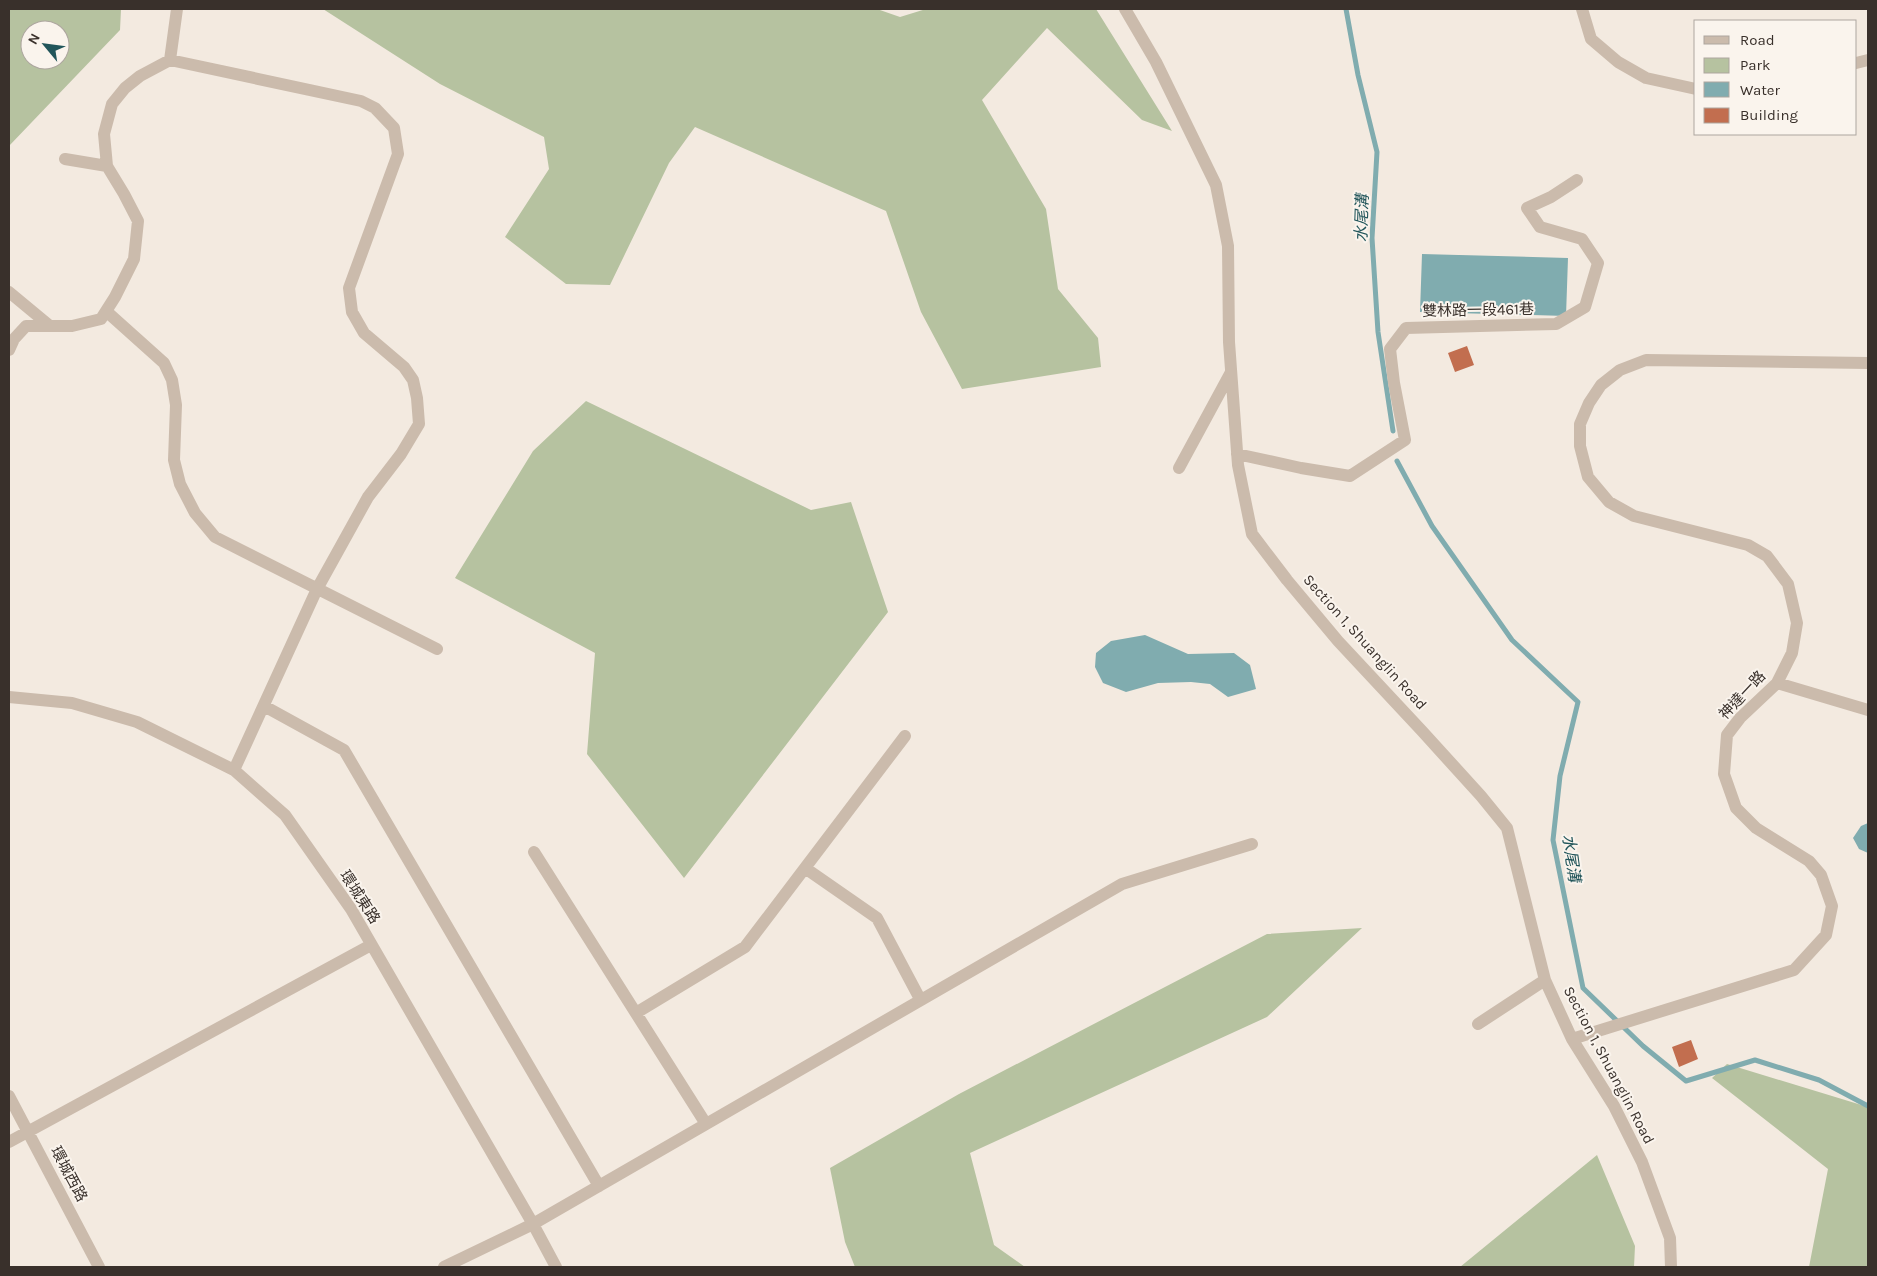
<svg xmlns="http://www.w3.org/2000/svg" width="1877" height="1276" viewBox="0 0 1877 1276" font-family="Karla,'Noto Sans TC',sans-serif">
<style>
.green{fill:#b6c2a0;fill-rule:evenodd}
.water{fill:#80acaf}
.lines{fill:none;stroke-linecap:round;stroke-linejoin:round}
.stream{stroke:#80acaf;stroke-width:5}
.building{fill:#c26e4f}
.minor{stroke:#cbbbac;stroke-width:12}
.labels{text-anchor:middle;stroke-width:4;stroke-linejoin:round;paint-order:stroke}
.street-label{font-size:15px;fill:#39302b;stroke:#faf4ed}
.water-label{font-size:16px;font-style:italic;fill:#21555a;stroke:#faf4ed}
</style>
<rect width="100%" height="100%" fill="#f3eae0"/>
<!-- green -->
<path class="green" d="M9,9h112l-1,21 -111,116zM30,30h30v30h-30z
M323,9h554l23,8 26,-8h170l76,122 -30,-11 -95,-92 -65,72 64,109 12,80 40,49 3,29 -139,22 -41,-77 -35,-101 -191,-84 -26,36 -59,122 -44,-1 -61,-47 44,-68 -5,-32 -104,-53z
M586,401l225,109 40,-8 37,110 -204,266 -97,-124 8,-101 -140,-75 78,-127z
M1362,928l-95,89 -297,136 24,92 31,22h-170l-10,-25 -15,-74 129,-74 308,-160z
M1727,1064l141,43v160h-59l19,-98 -116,-91z
M1597,1155l38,91 -1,21h-174z"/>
<!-- water -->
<path class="water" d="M1422,254l146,4 -2,58 -146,-4z
M1145,635l43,19 46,-1 16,12 6,24 -28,8 -18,-13 -19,-2 -33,1 -32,9 -23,-9 -8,-16 1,-14 15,-12z
M1868,823v30l-9,-4 -6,-11 8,-12z"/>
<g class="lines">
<!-- stream -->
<path class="stream" d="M1346,9l12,66 19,77 -5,86 6,94 15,99
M1397,461l35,65 80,114 66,62 -18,74 -7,64 30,148 60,58 43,35 69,-21 64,20 49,26"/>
</g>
<!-- building -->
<path class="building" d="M1467,346l7,19 -19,7 -7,-19z
M1691,1040l7,19 -19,8 -7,-20z"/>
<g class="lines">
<!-- minor -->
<path class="minor" d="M1125,9l31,53 60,123 12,61 1,96 9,123 14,69 35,46 51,61 84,90 59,65 26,32 38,152 27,59 42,67 28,56 28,76 1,29
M1582,9l9,30 27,23 28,16 50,11
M170,60l7,-51
M1856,63l12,-3
M65,159l42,7
M9,292l41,34
M106,311l58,52 8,17 4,25 -2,55 6,24 15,29 20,24 222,112
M9,350l5,-11 12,-13h46l29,-7 14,-22 19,-38 4,-38 -14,-27 -17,-28 -3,-32 8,-30 13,-16 15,-12 30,-16 191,41 14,7 19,20 4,26 -49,134 3,24 12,21 40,34 9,13 4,18 2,26 -18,30 -33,43 -51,92 -83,181
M1237,454l64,14 49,8 55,-36 -11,-57 -4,-34 16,-21 150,-4 29,-17 13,-44 -16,-24 -42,-12 -13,-19 24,-11 26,-17
M1179,468l52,-96
M1777,683l91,27
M9,697l63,6 65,19 97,48 51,45 66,94 182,315 23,43
M264,706l80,44 255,436
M534,852l172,272
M805,868l72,50 43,81
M636,1013l109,-66 160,-211
M1478,1024l67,-44
M1572,1039l222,-69 32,-35 6,-29 -11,-31 -12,-14 -53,-33 -20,-20 -12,-34 3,-39 13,-17 37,-35 15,-30 5,-30 -9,-39 -21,-28 -19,-11 -114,-29 -25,-14 -21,-25 -8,-31v-22l9,-21 12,-18 19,-15 26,-10 222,3
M9,1096l90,171
M9,1142l362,-197
M444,1267l89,-43 589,-340 130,-40"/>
</g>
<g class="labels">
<!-- street labels -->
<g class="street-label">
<text transform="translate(1478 310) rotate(-1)" y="5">雙林路一段461巷</text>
<text transform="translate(1365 642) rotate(48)" y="5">Section 1, Shuanglin Road</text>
<text transform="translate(1742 695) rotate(-47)" y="5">神達一路</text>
<text transform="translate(360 897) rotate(57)" y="5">環城東路</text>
<text transform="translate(1609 1065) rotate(62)" y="5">Section 1, Shuanglin Road</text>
<text transform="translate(69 1174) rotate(62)" y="5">環城西路</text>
</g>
<!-- water labels -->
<g class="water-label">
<text transform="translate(1361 218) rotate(-88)" y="6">水尾溝</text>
<text transform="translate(1572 858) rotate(82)" y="6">水尾溝</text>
</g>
</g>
<!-- border -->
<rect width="1877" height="1276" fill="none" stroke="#39302b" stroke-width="20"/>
<!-- legend -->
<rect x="1694" y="20" width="162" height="115" fill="#faf4ed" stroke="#ada69f"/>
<rect x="1704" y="36" width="25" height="8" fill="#cbbbac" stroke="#ada69f"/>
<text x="1740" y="45" font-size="15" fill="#39302b">Road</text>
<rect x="1704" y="58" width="25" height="15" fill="#b6c2a0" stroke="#ada69f"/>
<text x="1740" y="70" font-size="15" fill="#39302b">Park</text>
<rect x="1704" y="82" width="25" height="15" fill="#80acaf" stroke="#ada69f"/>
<text x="1740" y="95" font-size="15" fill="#39302b">Water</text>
<rect x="1704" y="108" width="25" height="15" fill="#c26e4f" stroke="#ada69f"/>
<text x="1740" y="120" font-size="15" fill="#39302b">Building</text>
<!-- north arrow -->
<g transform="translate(45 45) rotate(299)"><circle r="24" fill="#faf4ed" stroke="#ada69f"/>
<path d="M0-4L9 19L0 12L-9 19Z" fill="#21555a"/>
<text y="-8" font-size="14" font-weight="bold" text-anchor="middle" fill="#39302b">N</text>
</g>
</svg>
